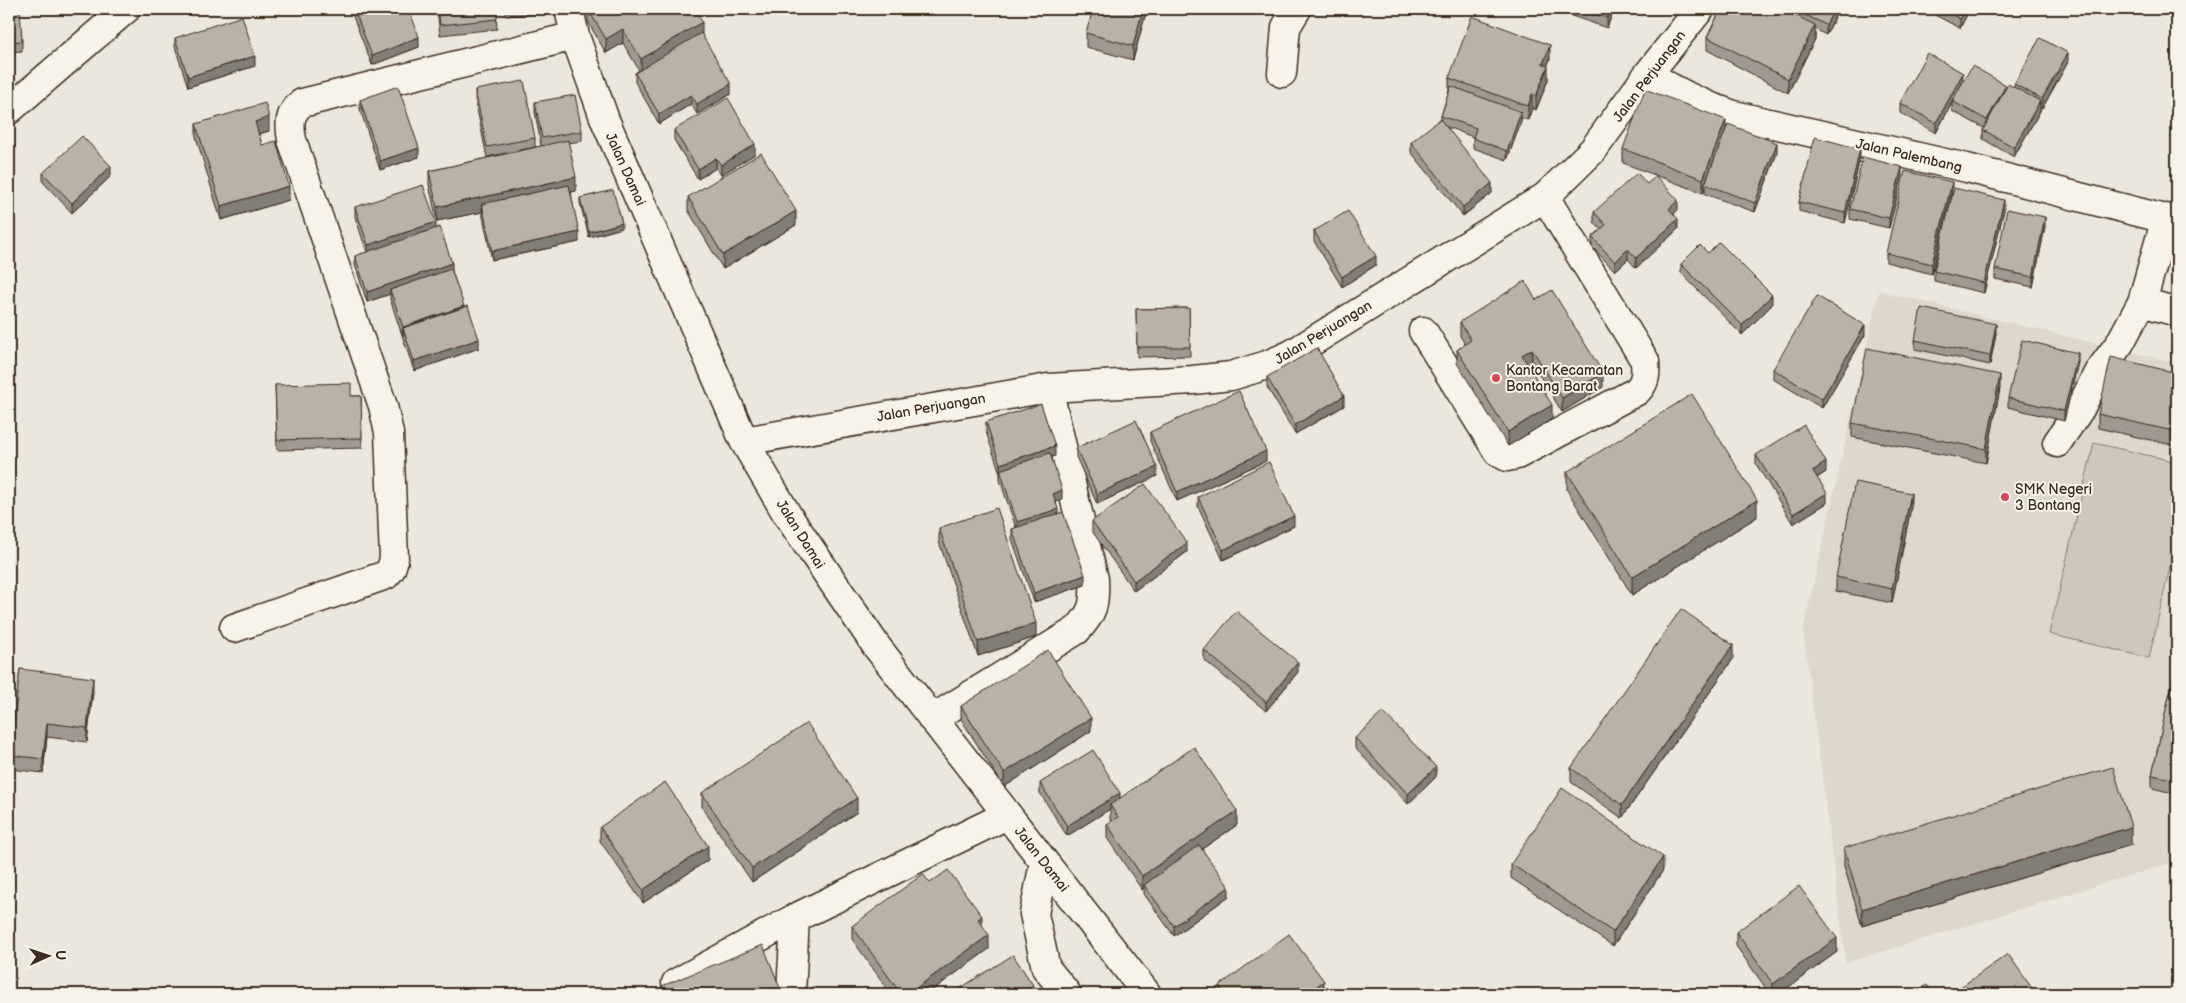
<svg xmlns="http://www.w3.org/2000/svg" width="2186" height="1003" viewBox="0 0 2186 1003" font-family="'Balsamiq Sans',sans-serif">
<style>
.built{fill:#ddd7cc}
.green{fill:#cec8bc;stroke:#84796d}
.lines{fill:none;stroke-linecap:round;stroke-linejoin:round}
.minor-casing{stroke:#3b2a1e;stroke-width:31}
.minor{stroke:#f7f3e8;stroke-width:28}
.wall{fill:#a09990;stroke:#3b2a1e}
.shaded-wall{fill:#827d75;stroke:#3b2a1e}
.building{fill:#bab2a7;stroke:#3b2a1e}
.poi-dot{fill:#d1495b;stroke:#f7f3e8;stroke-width:2}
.labels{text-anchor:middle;stroke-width:4;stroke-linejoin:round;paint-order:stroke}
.street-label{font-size:14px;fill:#3b2a1e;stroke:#f7f3e8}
.poi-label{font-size:14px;fill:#3b2a1e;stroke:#f7f3e8;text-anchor:start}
</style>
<rect width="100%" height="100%" fill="#ece7dc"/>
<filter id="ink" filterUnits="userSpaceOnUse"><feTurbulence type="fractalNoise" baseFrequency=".02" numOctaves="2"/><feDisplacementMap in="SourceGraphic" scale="10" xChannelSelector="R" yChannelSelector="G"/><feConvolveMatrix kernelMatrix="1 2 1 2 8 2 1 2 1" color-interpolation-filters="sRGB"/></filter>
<g filter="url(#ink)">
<!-- built -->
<path class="built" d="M1879,291l298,72v498l-331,102 -43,-332z"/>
<!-- green -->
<path class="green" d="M2094,443l83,19v74l-28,122 -100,-24z"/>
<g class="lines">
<defs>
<path id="minor" d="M569,9l6,27 30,84 139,321 44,75 89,131 270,347
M1282,73l4,-46 11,-18
M1648,74c28,18 54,31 86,41l233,53 210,54
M9,110l117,-101
M2142,302l35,10
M1423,331l75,121 9,5 10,-2 120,-64c9,-9 9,-18 8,-30l-100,-164
M744,441l304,-53 145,-8 38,-4 36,-11 25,-11 253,-157 48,-47 55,-76 52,-65
M2057,443l23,-34 18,-36 22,-30 22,-41 24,-84
M234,628l152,-53 5,-6 3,-10 -5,-126 -6,-27 -91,-266c-3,-16 -3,-27 10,-37l273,-67
M932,719l145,-89c17,-18 18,-27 17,-51l-46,-191
M1044,863l-10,51 12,54 21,26
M676,983l119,-65 212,-103
M791,994l4,-76"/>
</defs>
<!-- minor casing -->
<use href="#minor" class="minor-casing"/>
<!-- minor -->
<use href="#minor" class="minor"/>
</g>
<!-- wall -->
<path class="wall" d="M9,9l13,32v10l-13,1z
M61,9h13l-5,6z
M350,9h59l10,38 -47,18z
M437,9h59l1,20 -57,6z
M505,9h39v4l-38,3z
M588,9l114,27 29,58 -34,20 -6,-10 -32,20 -24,-42v-9l4,-3 -16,-27 -17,10 -18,-31z
M1147,9l-14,51 -47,-13v-14z
M1551,9h63l-7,19z
M1721,9h118l-13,26 -11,-6v10l-27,54 -81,-43v-13z
M1923,9h47l-10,19z
M175,38l80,28 -67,21 -13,-40z
M1550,59l-3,7 1,14 -12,30 -4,-2 -4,12 -7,-2v4l-14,38 -34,-12v-11l-26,-10 45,66 -29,23 -52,-64v-10l30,-22v-4l8,-26v-12z
M2068,62l-26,47 -2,-1v3l-26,46 -31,-18v-9l1,-2 -32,-17v-8l-16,30 -36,-20v-10l63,-22 43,8 8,-2v-3z
M475,90l60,48v9l-48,10 -12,-57z
M360,100l59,57 -39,13 -20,-61z
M535,102l47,29v10l-14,2 8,48 -5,1 8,50 -87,18 -10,-48 -45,9 -8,-36v-14l112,-25 -6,-34z
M196,124l73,7 -10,3 3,11 27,55 -68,20 -25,-83z
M1726,129l51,24 -22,59 -50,-18v-7l-2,6 -80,-30v-14z
M674,130l81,24 -34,21 -5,-7 -18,11 -24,-39z
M1860,158l-15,65 -46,-12v-9z
M43,173l68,3 -39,37 -29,-31z
M1902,177l-13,51 -39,-9v-10z
M1647,184l31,26 -4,4 4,15 -42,39 -8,-9 -13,12 -23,-24v-10l9,-7 -7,-8v-10z
M1952,191l-20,83 -46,-12v-9z
M688,197l108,28 -73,44 -35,-59z
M580,198l42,30 -33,9 -9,-34z
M355,207l81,21 16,43 12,37 15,40 -65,23 -24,-72v-5l-23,8 -12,-37v-9l12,-4 -12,-35z
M2004,210l-20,83 -50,-12v-10z
M2045,227l-12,60 -38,-8v-10z
M1314,231l62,34 -34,22 -28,-46z
M1708,253l64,52 -30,30 -61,-62v-9z
M1536,300l67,87 -41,25 -30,-49 -4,3 24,53 -44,27 -51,-83v-13l8,-6 -5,-8v-14z
M1189,308l1,48 -53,1 -1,-48z
M1996,333l-6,32 -75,-16v-9z
M1865,335l-43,73 -49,-29v-10z
M2078,362l-14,59 -56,-14v-9z
M2177,373v73l-79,-18v-14z
M1267,377l77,29 -49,28 -28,-47z
M275,385l76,11h10l1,52 -85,2z
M2000,388l-14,75 -134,-26v-14z
M986,422l69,34 -3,1 10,43 -6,2 2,12 27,71 -51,17 -22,-63v-10l4,-1 -16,-48v-7l-14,-41z
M1150,432l116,29 -89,40 -27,-60z
M1076,448l81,28 -60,28 -21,-47z
M1756,455l70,17 -9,6 10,25 -34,21 -37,-60z
M1567,472l190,45 -125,78 -65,-105z
M1198,497l96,29 -71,34 -25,-54z
M1911,507l-19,96 -56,-12v-14z
M1092,521l95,31 -53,39 -42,-60z
M939,528l97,109 -58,19 -39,-114z
M1204,650l94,22 -32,39 -62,-51z
M1733,659l-111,159 -51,-36v-14z
M2177,661v133l-25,-6v-13z
M20,669l73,23 -6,50 -40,-5 -4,36 -33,-4v-14z
M961,706l130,25 -87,56 -43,-68z
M1355,738l81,39 -28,27 -53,-56z
M1040,783l80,15 117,27 -35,24 27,47 -55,40 -30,-42v-6l-2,2 -35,-52v-14l5,-2 -2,-3v-10l-43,27 -27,-43z
M702,793l155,19 -105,70 -50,-75z
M600,827l108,33 -65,43 -43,-62z
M2131,845l-269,81 -18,-60v-18z
M1511,864l152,6 -50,76 -102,-68z
M930,883l52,42 7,24 -62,45h-36l-39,-55v-13z
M1736,932l101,20 -58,42h-9l-34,-48z
M662,986l120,8h-120z
M1219,986l105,8h-105z"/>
<!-- shaded-wall -->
<path class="shaded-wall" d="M69,9h5l-5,6z
M1143,9h4l-14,51v-14z
M1610,9h4l-7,19v-10z
M1834,9h5l-13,26v-10z
M1965,9h5l-10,19v-9z
M702,22v14l-61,37v-14z
M1815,25v14l-27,54v-14z
M623,29v14l-17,10v-14z
M419,37v10l-47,18v-9z
M1550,45v14l-7,19v-14z
M2068,53v9l-26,47v-10z
M255,56v10l-67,21v-10z
M1548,66v14l-12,30v-14z
M1963,73v9l-27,51v-10z
M731,84v10l-34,20v-10z
M2006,85v9l-19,36v-10z
M1532,94v14l-4,12v-14z
M691,95v9l-32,20v-10z
M2040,101v10l-26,46v-10z
M1521,112v10l-14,38v-9z
M269,117v14l-14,4v-13z
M1726,120v13l-21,51v3l-2,6v-14z
M1777,143v10l-22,59v-9z
M755,144v10l-34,21v-10z
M419,148v9l-39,13v-9z
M1860,149v9l-15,65v-10z
M716,158v10l-18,11v-10z
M111,166v10l-39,37v-10z
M1902,167v10l-13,51v-10z
M576,177v14l-93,20 -1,-7v8l-45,9v-14z
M1952,182v9l-20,83v-10z
M1492,183v10l-29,23v-9z
M289,186v14l-68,20v-14z
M1678,200v10l-9,9v-10z
M2004,200v10l-20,83v-10z
M796,211v14l-73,44v-14z
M2045,217v10l-12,60v-10z
M1678,219v10l-42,39v-10z
M436,222v10l-68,22v-9z
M622,223v5l-33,9v-5z
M579,232v10l-87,18v-9z
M1628,249v10l-13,12v-9z
M1376,256v9l-34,22v-10z
M452,263v10l-62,17v4l-23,8v-10z
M1772,295v10l-30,30v-10z
M464,306v9l-61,13v8v-9z
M1996,324v9l-6,32v-9z
M1865,325v10l-43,73v-9z
M479,339v9l-65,23v-10z
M1532,349v14l-10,6v-14z
M2078,353v9l-14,59v-10z
M1603,373v14l-41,25v-14z
M2000,375v13l-14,75v-14z
M1344,396v10l-49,28v-9z
M1552,405v14l-44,27v-14z
M1055,446v10l-54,18 -1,-3v-7z
M1266,451v10l-89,40v-9z
M1826,462v10l-13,8v-9z
M1157,467v9l-60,28v-10z
M1062,490v10l-9,3v-9z
M1827,493v10l-34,21v-10z
M1911,493v14l-19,96v-14z
M1757,500v17l-125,78v-18z
M1058,509v9l-41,14v-10z
M1294,516v10l-71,34v-10z
M1187,543v9l-53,39v-10z
M1085,575v10l-51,17v-9z
M1036,623v14l-58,19v-14z
M1733,645v14l-111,159v-13z
M1298,662v10l-32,39v-9z
M93,678v14l-6,50v-14z
M1091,718v13l-87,56v-14z
M47,723v14l-4,36v-14z
M1436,767v10l-28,27v-10z
M1120,793v10l-10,2v4l-43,27v-10z
M857,798v14l-105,70v-14z
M1237,811v14l-91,62 -2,-2v3l-2,2v-14z
M2131,827v18l-269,81v-17z
M708,846v14l-65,43v-13z
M1663,857v13l-50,76v-14z
M1229,887v9l-55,40v-10z
M982,916v14l-4,-11z
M989,935v14l-62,45h-19z
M1837,938v14l-58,42h-6v-10z
M1324,981v13h-18z
M1033,985v9h-8v-4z"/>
<!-- building -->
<path class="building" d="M9,9h11l2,32 -13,1z
M354,9h55l10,28 -47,19z
M438,9h58l1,10 -57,6z
M505,9h28l-27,2z
M588,9h107l7,13 -61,37 -18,-30 -17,10z
M1093,9h50l-10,37 -47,-13z
M1579,9h31l-3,9z
M1721,9h62l32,16 -27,54 -81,-42z
M1793,9h41l-8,16z
M1941,9h24l-5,10z
M242,16l13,40 -67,21 -13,-39z
M1472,16l78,29 -7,19 5,2 -12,30 -4,-2 -4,12 -79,-28z
M701,33l30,51 -34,20 -6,-9 -32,19 -24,-41z
M2040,38l28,15 -26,46 -28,-15z
M1927,53l36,20 -27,50 -36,-20z
M1972,66l34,19 -19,35 -35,-19z
M524,81l11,57 -48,9 -12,-57z
M2008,84l32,17 -26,46 -31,-17z
M398,86l21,62 -39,13 -20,-61z
M1451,86l70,26 -14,39 -34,-13 3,-10 -35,-12z
M1645,89l81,31 -23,59 -80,-30z
M575,95l7,36 -40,7 -7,-36z
M728,98l27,46 -34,21 -5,-7 -18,11 -24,-39z
M265,103l4,14 -14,5 7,23 14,-4 13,45 -68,20 -25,-82z
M1440,119l52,64 -29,24 -52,-65z
M1728,124l49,19 -22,60 -50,-19z
M82,136l29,30 -39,37 -29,-30z
M1815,137l45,12 -15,64 -46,-11z
M568,140l8,37 -139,30 -8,-36z
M761,153l35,58 -73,44 -35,-58z
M1863,157l39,10 -13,51 -39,-9z
M1905,171l47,11 -20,82 -46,-11z
M1637,173l10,11 9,-8 22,24 -9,9 9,10 -42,39 -8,-9 -13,13 -23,-25 14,-12 -12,-13z
M423,185l13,37 -68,23 -13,-38z
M569,185l10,47 -87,19 -10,-47z
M1954,188l50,12 -20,83 -50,-12z
M613,190l9,33 -33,9 -9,-34z
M2007,209l38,8 -12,60 -38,-8z
M1348,211l28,45 -34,21 -28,-46z
M440,227l12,36 -85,29 -12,-36z
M1719,242l53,53 -30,30 -61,-61 19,-19 8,8z
M451,269l13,37 -61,21 -13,-37z
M1525,281l11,19 16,-10 51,83 -41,25 -30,-49 -10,6 30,50 -44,27 -51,-82 14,-10 -11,-18z
M1817,296l48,29 -43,74 -49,-30z
M468,306l11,33 -65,22 -11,-33z
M1189,308l1,39h-53l-1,-38z
M1921,308l75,16 -6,32 -75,-16z
M2022,340l56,13 -14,58 -56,-13z
M1317,348l27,48 -49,29 -28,-48z
M1867,348l133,27 -14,74 -134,-26z
M2111,357l66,16v59l-79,-18z
M351,383v13h10l1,42 -85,2 -2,-55z
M1239,391l27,60 -89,41 -27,-60z
M1692,394l65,106 -125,77 -65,-105z
M1041,404l14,42 -55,18 -14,-42z
M1136,420l21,47 -60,27 -21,-46z
M1804,425l22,37 -13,9 14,22 -34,21 -37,-59z
M1050,453l12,37 -9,4 5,15 -41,13 -17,-52z
M1269,462l25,54 -71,34 -25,-53z
M1855,482l56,11 -19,96 -56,-12z
M1145,484l42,59 -53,38 -42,-60z
M997,508l39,115 -58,19 -39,-114z
M1063,512l22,63 -51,18 -22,-64z
M1681,609l52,36 -111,160 -51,-37z
M1236,611l62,51 -32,40 -62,-52z
M1048,650l43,68 -87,55 -43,-67z
M2177,661v36l-7,-2z
M20,669l73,9 -6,50 -40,-5 -4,36 -33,-4z
M2169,695l8,2v83l-25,-5z
M1383,712l53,55 -28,27 -53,-56z
M807,723l50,75 -105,70 -50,-75z
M1194,747l43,64 -95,65 -35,-52 11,-7 -8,-12z
M1093,750l27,43 -53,33 -27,-43z
M2113,767l18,60 -269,82 -18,-61z
M665,782l43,64 -65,44 -43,-63z
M1562,788l101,69 -50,75 -102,-68z
M1199,845l30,42 -55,39 -30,-41z
M948,870l34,46 -4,3 11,16 -81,59h-7l-49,-68 71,-52 7,9z
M1799,886l38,52 -64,46 -37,-52z
M1289,934l35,47 -18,13h-81l-6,-8z
M763,945l19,48 -4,1h-113l-3,-8z
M2008,954l28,40h-79l-2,-3z
M1013,955l20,30 -8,5 3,4h-77z
M1927,985l7,9h-21z
M2177,988v6h-8z"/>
</g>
<!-- markers -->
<g class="poi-dot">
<circle cx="1496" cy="378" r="5"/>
<circle cx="2005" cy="497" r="5"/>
</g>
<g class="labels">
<!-- street labels -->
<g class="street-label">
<text transform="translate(1649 76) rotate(-53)" y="5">Jalan Perjuangan</text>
<text transform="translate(1909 155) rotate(13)" y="5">Jalan Palembang</text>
<text transform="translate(626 169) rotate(66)" y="5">Jalan Damai</text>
<text transform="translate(1323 332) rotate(-31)" y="5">Jalan Perjuangan</text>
<text transform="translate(931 407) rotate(-10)" y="5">Jalan Perjuangan</text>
<text transform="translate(801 534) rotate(58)" y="5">Jalan Damai</text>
<text transform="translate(1042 859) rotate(52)" y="5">Jalan Damai</text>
</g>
<!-- poi labels -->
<g class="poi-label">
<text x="1506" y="375">Kantor Kecamatan<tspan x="1506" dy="16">Bontang Barat</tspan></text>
<text x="2015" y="494">SMK Negeri<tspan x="2015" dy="16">3 Bontang</tspan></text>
</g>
</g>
<!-- margin -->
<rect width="2186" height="1003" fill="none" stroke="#f7f3e8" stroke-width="30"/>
<rect x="15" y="15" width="2156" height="973" fill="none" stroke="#3b2a1e" stroke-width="2" filter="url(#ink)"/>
<!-- north arrow -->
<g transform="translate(48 956) rotate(87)" stroke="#f7f3e8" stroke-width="4" paint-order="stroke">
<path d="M0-4L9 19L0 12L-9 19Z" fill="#3b2a1e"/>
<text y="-8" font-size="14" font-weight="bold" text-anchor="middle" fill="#3b2a1e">U</text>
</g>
</svg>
